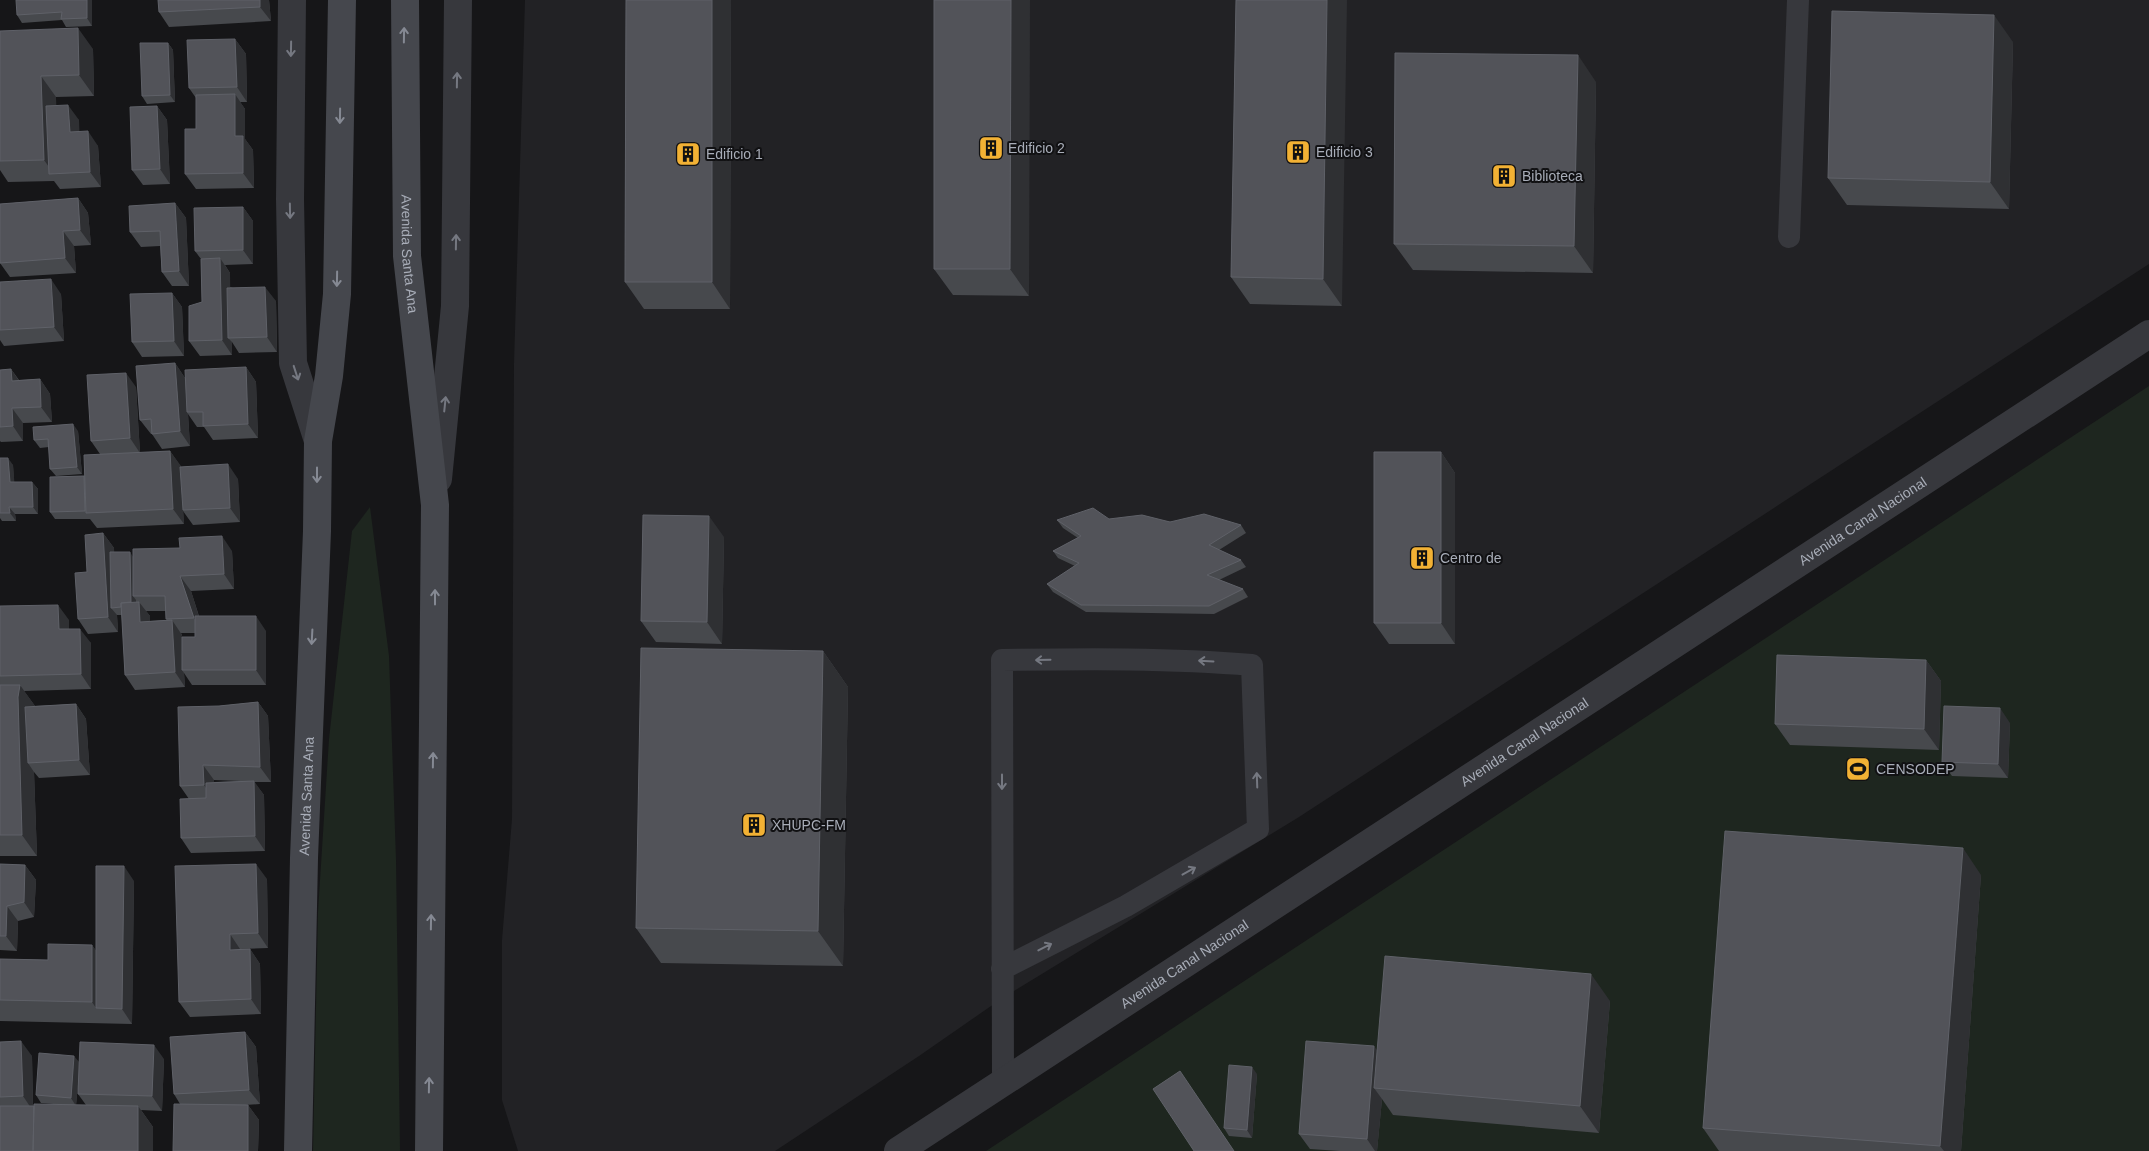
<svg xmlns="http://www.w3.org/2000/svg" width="2149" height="1151" viewBox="0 0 2149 1151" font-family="Helvetica,sans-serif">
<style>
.built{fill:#222225}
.green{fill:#1e261f}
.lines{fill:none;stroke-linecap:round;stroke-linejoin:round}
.service{stroke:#37383d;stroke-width:22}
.tertiary{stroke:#37383d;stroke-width:28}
.secondary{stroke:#45474d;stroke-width:28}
.wall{fill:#47494d;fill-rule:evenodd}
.shaded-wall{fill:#2f3033}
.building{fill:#525359;stroke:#5f6168}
.oneway{stroke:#858993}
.oneway2{stroke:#757881}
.labels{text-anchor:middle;stroke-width:4;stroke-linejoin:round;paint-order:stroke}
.poi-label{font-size:14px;fill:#a8adb8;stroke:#111113;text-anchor:start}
.street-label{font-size:14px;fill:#a8adb8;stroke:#111113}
</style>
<rect width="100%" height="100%" fill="#161618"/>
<!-- built -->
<path class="built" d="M525,0h1624v264l-850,553 -295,180 -85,59 -144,95h-257l-16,-51v-160l10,-121 2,-455z"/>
<!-- green -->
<path class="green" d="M2149,386v765h-1163z
M370,507l19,149 7,204 4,291h-87l5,-239 11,-173 23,-208z"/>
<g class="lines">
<!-- service -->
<path class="service" d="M1789,237l9,-237
M1002,969l124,-63 132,-77 -6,-164c-83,-7 -166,-6 -250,-5l1,423"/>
<!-- tertiary -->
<g class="tertiary">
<path d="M292,0l-2,199 3,164 25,78"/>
<path d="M438,479l17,-173 3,-306"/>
<path id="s1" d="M898,1151l1251,-817"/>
</g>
<!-- secondary -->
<g class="secondary">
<path id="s2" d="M405,0l2,256 28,249 -6,646"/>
<path id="s3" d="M298,1151l6,-293 13,-327 1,-90 11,-65 8,-82 5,-294"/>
</g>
</g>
<!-- wall -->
<path class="wall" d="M92,0v26l-26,1 -4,-7 -40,3 -5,-8z
M158,0h111l2,21 -102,6 -10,-15z
M626,0h105l-1,309h-86l-19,-27z
M934,0l95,296 -76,-1 -19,-26z
M1236,0l106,306 -92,-2 -19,-27z
M0,31l93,18 1,47 -38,1v9l23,14v12l19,14 3,41 -41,2 -6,-8 -46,1 -8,-12z
M235,39l11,15 1,48h-7l5,7v30l8,11 1,38 -58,1 -11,-15 11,-45v-31l-7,-10z
M2013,42l-4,167 -162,-4 -19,-27z
M168,43l5,7 2,52 -28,2 -5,-8z
M1596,82l-3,191 -180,-3 -19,-26z
M157,106l10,14 3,64 -27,1 -11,-15z
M78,198l10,15 3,32 -17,1 2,27 -66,4 -10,-14v-59z
M175,203l11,15 3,68h-17l-10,-14 -2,-26 -19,1 -11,-15z
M243,207l10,14v43l-28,1 5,8v14l46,14 1,51 -38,1 -7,-11v13l-32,1 -11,-15 13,-39 -1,-43 -6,-8z
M0,282l61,12 3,47 -60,5 -4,-6z
M172,293l10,14 2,49 -42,1 -10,-15z
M175,363l10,15 61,-11 10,15 2,56 -45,2 -9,-13h-7l-9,-13 2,32 -28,3 -10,-15h-1l-11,-14z
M11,369l8,11 21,-1 10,15 2,28 -29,1v18l-22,1 -1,-1v-71z
M136,387l4,66 30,-2 11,16 57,12 2,43 -47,3 -10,-14 1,13 -87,4 -7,-9h-35l-5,-7 34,-36 16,-22 -9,-13z
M78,431l4,43 -26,2 -6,-7 -1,-22 -9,1 -6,-8z
M1441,452l14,21v171h-66l-15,-21z
M0,458l13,7 1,17h18l6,7v25h-23l1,7h-14l-2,-3z
M1109,519l132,6 5,8 -27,17 22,10 5,7 -27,13 24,9 5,8 -34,17 -128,-2 -33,-20 -6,-8 28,-18 -17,-8 -5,-7 25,-13 -15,-10 -6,-8z
M103,533l11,15v4l19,5 99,-6 2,38 -43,2 8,25 67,15v54h-74l-8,-12 1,14 -50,3 -10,-15 -3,-60h-5l1,17 -30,2 -10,-15 9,-47zM146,611h20v8l1,1 -17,1v-5zM181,633h14v4l-13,4v-6z
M724,537l-2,107 -66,-2 -15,-21z
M0,606l69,14v9l22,14v46l-67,2 11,15 41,-2 10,15 4,56 -51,3 -5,-6 3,84h-37z
M823,651l25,36 -5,279 -182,-3 -25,-35z
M1926,660l15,21 -2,69 -149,-5 -15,-21z
M258,702l10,14 3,66h-17l10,13 1,56 -74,2 -10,-15 8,-39 -9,-13 39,-80zM214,780l27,1 -27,1z
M2010,723l-2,55 -56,-2 -10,-14z
M0,864l25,1 11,15 -2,37 -16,4 -1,30 -17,-1z
M1981,875l-20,276h-242l-16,-23z
M267,879l1,69 -28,1h10l10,15 1,50 -71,3 -11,-15z
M134,881l-2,143 -132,-3v-62l48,1 44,-15 4,6z
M1610,1001l-11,132 -206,-18 -11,-16 -5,52h-37l-30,-2 -11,-15 78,-84z
M245,1032l11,15 4,57 -15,1h3l11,15 -1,31h-85l7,-47 -6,-10z
M0,1042l32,14 1,50 32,-1 -24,-2 -5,-8 43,-32 85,-4 -2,52 -21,-1 12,17 -153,24zM79,1075l-1,19 8,11h-10z
M1257,1074l-5,64 -23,-2 -5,-8z"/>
<!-- shaded-wall -->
<path class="shaded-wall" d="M87,0h5v26l-5,-8z
M260,0h9l2,21 -11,-14z
M712,0h19l-1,309 -18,-27z
M1011,0h19l-1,296 -19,-27z
M1327,0h20l-5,306 -19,-27z
M1994,15l19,27 -4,167 -19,-27z
M78,28l15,21 1,47 -15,-21z
M235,39l11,15 1,48 -10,-15z
M168,43l5,7 2,52 -5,-7z
M1578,55l18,27 -3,191 -19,-27z
M41,76l15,21 3,77h-5l-10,-14z
M235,94l10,15v30l8,11 1,38 -11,-15 -8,-37z
M68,105l11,15 1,27 -10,-15z
M157,106l10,14 3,64 -10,-15z
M88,131l10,15 3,41 -11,-15z
M78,198l10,15 3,32 -11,-15z
M175,203l11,15 3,68 -10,-15z
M243,207l10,14v43l-10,-14z
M63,231l11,15 2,27 -11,-15z
M220,258l10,15 1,65h-3l4,4v13l-10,-15z
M51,279l10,15 3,47 -10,-14z
M265,287l11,14 1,51 -10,-15z
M172,293l10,14 2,49 -10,-15z
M175,363l10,15 2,34 1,2 2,32 -10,-15z
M246,367l10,15 2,56 -10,-14z
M11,369l10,15 -9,-3z
M126,373l10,14 4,66 -10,-15z
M40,379l10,15 2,28 -11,-15z
M12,408l11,15v18l-10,-15z
M73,424l5,7 4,43 -5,-7z
M170,451l11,15 3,58 -11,-15z
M1441,452l14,21v171l-14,-21z
M8,458l5,7 2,25 -5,-8z
M228,464l10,15 2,43 -10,-14z
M32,482l6,7v25l-5,-7z
M9,507l6,7 1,7 -6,-8z
M709,516l15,21 -2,107 -15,-22z
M103,533l11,15 3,59 -6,1 6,7 1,17 -10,-15z
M222,536l10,15 2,38 -10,-15z
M130,552l5,8 -2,36 3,4v14l-5,-7z
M180,576l11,15 13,42 -10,-15z
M139,602l11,14v20l-10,-14z
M58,605l11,15v24l-10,-15z
M256,616l10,15v54l-10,-15z
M172,620l10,15 2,35h-2l2,3 1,14 -10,-15z
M80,629l11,14v46l-10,-15z
M823,651l25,36 -5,279 -25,-35z
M1926,660l15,21 -2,69 -15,-21z
M20,685l15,21 -7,57 6,9 3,84 -15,-21 -4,-138z
M258,702l10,14 3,66 -11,-15z
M76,704l10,15 4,56 -11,-15z
M2000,708l10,15 -2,55 -10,-14z
M203,765l11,15v20l-10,-15z
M254,781l10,14 1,56 -10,-15z
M1963,848l18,27 -20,276h-17l-4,-5z
M256,864l11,15 1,69 -10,-15z
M25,865l11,15 -2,37 -10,-15z
M124,866l10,15 -2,143 -10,-15z
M7,906l11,15 -1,30 -11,-15z
M230,934l10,15v15l-10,-14z
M92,945l15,21 -11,42 -4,-6z
M250,949l10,15 1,50 -10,-15z
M1591,974l19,27 -11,132 -19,-27z
M245,1032l11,15 4,57 -11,-14z
M21,1041l11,15 1,55 -10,-15z
M154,1045l10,14 -2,52 -10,-15z
M1374,1046l11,15 -11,27 8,11 -5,52h-2l-8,-12z
M74,1056l6,7 -4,43 -5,-8z
M1252,1067l5,7 -5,64 -5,-8z
M248,1105l11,15 -1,31h-10z
M138,1106l15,21v24h-15z"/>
<!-- building -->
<path class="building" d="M16,0h71v18l-26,1 1,-7 -45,3z
M158,0h102v7l-101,5z
M626,0h86v282h-87z
M934,0h77l-1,269h-76z
M1236,0h91l-4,279 -92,-2z
M1832,11l162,4 -4,167 -162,-4z
M78,28l1,47 -38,1 3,84 -44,1v-130z
M235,39l2,48 -48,1 -2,-48z
M140,43h28l2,52 -28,1z
M1395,53l183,2 -4,191 -180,-2z
M235,94v42h8v37l-58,1v-45h11v-34z
M68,105l2,27 18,-1 2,41 -41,2 -3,-68z
M157,106l3,63 -28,1 -2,-63z
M78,198l2,32 -17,1 2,27 -65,5v-59z
M175,203l4,68 -17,1 -2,-41 -30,1 -1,-26z
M243,207v43l-48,1 -1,-43z
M220,258l2,82 -33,1v-35l13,-4 -1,-43z
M51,279l3,48 -54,3v-48z
M265,287l2,50 -39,1 -1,-50z
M172,293l2,48 -42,1 -2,-48z
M175,363l5,68 -28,3 -1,-15 -11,1 -4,-54z
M246,367l2,57 -45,2v-14h-16l-2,-42z
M11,369l1,12 28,-2 1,28 -29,1 1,18 -13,1v-57z
M126,373l4,65 -39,3 -4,-66z
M73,424l4,43 -27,2 -2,-30 -14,1 -1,-13z
M170,451l3,58 -87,4 -2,-58z
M1374,452h67v171h-67z
M0,458h8l2,24h22l1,25h-24l1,6h-10z
M228,464l2,44 -47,2 -3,-43z
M84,476l1,35 -35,1v-35z
M1093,508l16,11 33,-4 28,7 34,-8 37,11 -32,20 32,15 -34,15 36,14 -34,17 -128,-1 -34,-21 32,-21 -26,-12 28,-15 -24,-16z
M643,515l66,1 -2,106 -66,-1z
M103,533l5,84 -30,2 -3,-46 12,-1 -2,-37z
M222,536l2,38 -44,2 14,42 -28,1 -1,-23h-32v-47l47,-1 -1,-10z
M110,552h20l1,50 -10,1v4l-10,1z
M139,602l1,20 32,-2 3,52 -50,3 -4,-72z
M58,605l1,24h21l1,45 -81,2v-70z
M195,616h61v54h-74v-33h13z
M641,648l182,3 -5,280 -182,-3z
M1777,655l149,5 -2,69 -149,-5z
M0,685h20l-2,12 4,138h-22z
M258,702l2,65 -57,-2 1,20 -24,1 -2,-79 41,-1z
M76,704l3,56 -51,3 -3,-56z
M1944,706l56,2 -2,56 -56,-2z
M254,781l1,55 -74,2 -1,-39 26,-1v-15z
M1725,831l238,17 -23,298 -237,-18z
M0,864l25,1 -1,37 -17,4 -1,30h-6z
M256,864l2,69 -28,1v16l20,-1 1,50 -72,3 -4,-136z
M96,866h28l-2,143 -26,-1z
M48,944l44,1v57l-92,-2v-41l48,1z
M1385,956l206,18 -11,132 -206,-18z
M245,1032l4,58 -75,4 -4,-57z
M21,1041l2,55 -23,1v-55z
M1306,1041l68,5 -7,93 -68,-5z
M80,1042l74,3 -2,51 -74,-2z
M39,1053l35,3 -3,42 -35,-3z
M1229,1065l23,2 -5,63 -23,-2z
M1180,1071l54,80h-40l-41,-62z
M34,1104l104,2v45h-105z
M174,1104l74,1v46h-75z
M0,1106h34l-1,45h-33z"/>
<!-- one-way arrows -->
<defs><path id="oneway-shaft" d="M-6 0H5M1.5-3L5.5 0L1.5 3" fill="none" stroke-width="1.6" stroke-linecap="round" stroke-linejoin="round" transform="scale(1.25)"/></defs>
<g class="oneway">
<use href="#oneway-shaft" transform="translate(404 35) rotate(-89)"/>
<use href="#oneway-shaft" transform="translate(340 116) rotate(91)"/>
<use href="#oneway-shaft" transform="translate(337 279) rotate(91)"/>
<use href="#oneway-shaft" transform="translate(317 475) rotate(90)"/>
<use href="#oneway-shaft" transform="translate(435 597) rotate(-90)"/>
<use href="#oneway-shaft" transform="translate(312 637) rotate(93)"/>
<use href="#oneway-shaft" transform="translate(433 760) rotate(-89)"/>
<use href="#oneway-shaft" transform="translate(431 922) rotate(-89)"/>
<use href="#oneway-shaft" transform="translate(429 1085) rotate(-89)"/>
</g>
<g class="oneway2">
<use href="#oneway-shaft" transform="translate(291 49) rotate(91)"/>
<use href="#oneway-shaft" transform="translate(457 80) rotate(-89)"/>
<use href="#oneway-shaft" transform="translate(290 211) rotate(89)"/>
<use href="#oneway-shaft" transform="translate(456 242) rotate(-89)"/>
<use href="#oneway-shaft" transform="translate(296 373) rotate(72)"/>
<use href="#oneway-shaft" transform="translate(445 404) rotate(-84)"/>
<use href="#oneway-shaft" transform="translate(1043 660) rotate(179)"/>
<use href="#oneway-shaft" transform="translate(1206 661) rotate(-177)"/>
<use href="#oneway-shaft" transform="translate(1257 780) rotate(-92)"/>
<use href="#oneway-shaft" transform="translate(1002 782) rotate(90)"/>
<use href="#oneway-shaft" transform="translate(1189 871) rotate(-29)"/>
<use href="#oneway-shaft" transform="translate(1045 947) rotate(-27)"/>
</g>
<!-- icons -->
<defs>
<symbol id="building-square" viewBox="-11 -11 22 22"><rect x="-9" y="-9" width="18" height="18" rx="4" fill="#f2b134" stroke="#111113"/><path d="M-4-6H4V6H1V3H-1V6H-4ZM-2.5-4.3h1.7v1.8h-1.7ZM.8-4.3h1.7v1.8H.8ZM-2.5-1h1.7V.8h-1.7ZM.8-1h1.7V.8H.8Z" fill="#111"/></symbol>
<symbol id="stadium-square" viewBox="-11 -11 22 22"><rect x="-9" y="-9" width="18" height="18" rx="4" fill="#f2b134" stroke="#111113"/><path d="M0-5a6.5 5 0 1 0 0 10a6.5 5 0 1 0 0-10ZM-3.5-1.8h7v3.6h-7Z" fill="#111"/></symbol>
</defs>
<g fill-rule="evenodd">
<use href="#building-square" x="977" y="134" width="28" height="28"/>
<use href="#building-square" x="1284" y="138" width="28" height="28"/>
<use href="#building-square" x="674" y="140" width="28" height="28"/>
<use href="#building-square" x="1490" y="162" width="28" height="28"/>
<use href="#building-square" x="1408" y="544" width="28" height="28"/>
<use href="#stadium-square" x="1844" y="755" width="28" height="28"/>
<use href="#building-square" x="740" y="811" width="28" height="28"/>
</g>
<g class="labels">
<!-- poi labels -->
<g class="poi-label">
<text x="1008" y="153">Edificio 2</text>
<text x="1316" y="157">Edificio 3</text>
<text x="706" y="159">Edificio 1</text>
<text x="1522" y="181">Biblioteca</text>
<text x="1440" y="563">Centro de</text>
<text x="1876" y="774">CENSODEP</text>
<text x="772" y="830">XHUPC-FM</text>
</g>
<!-- street labels -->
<g class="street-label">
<text dy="5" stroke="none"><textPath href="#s2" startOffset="254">Avenida Santa Ana</textPath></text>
<text dy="5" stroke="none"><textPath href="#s1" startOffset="1152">Avenida Canal Nacional</textPath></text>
<text dy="5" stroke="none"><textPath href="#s1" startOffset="748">Avenida Canal Nacional</textPath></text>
<text dy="5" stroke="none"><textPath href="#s3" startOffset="355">Avenida Santa Ana</textPath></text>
<text dy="5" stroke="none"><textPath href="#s1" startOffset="342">Avenida Canal Nacional</textPath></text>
</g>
</g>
</svg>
